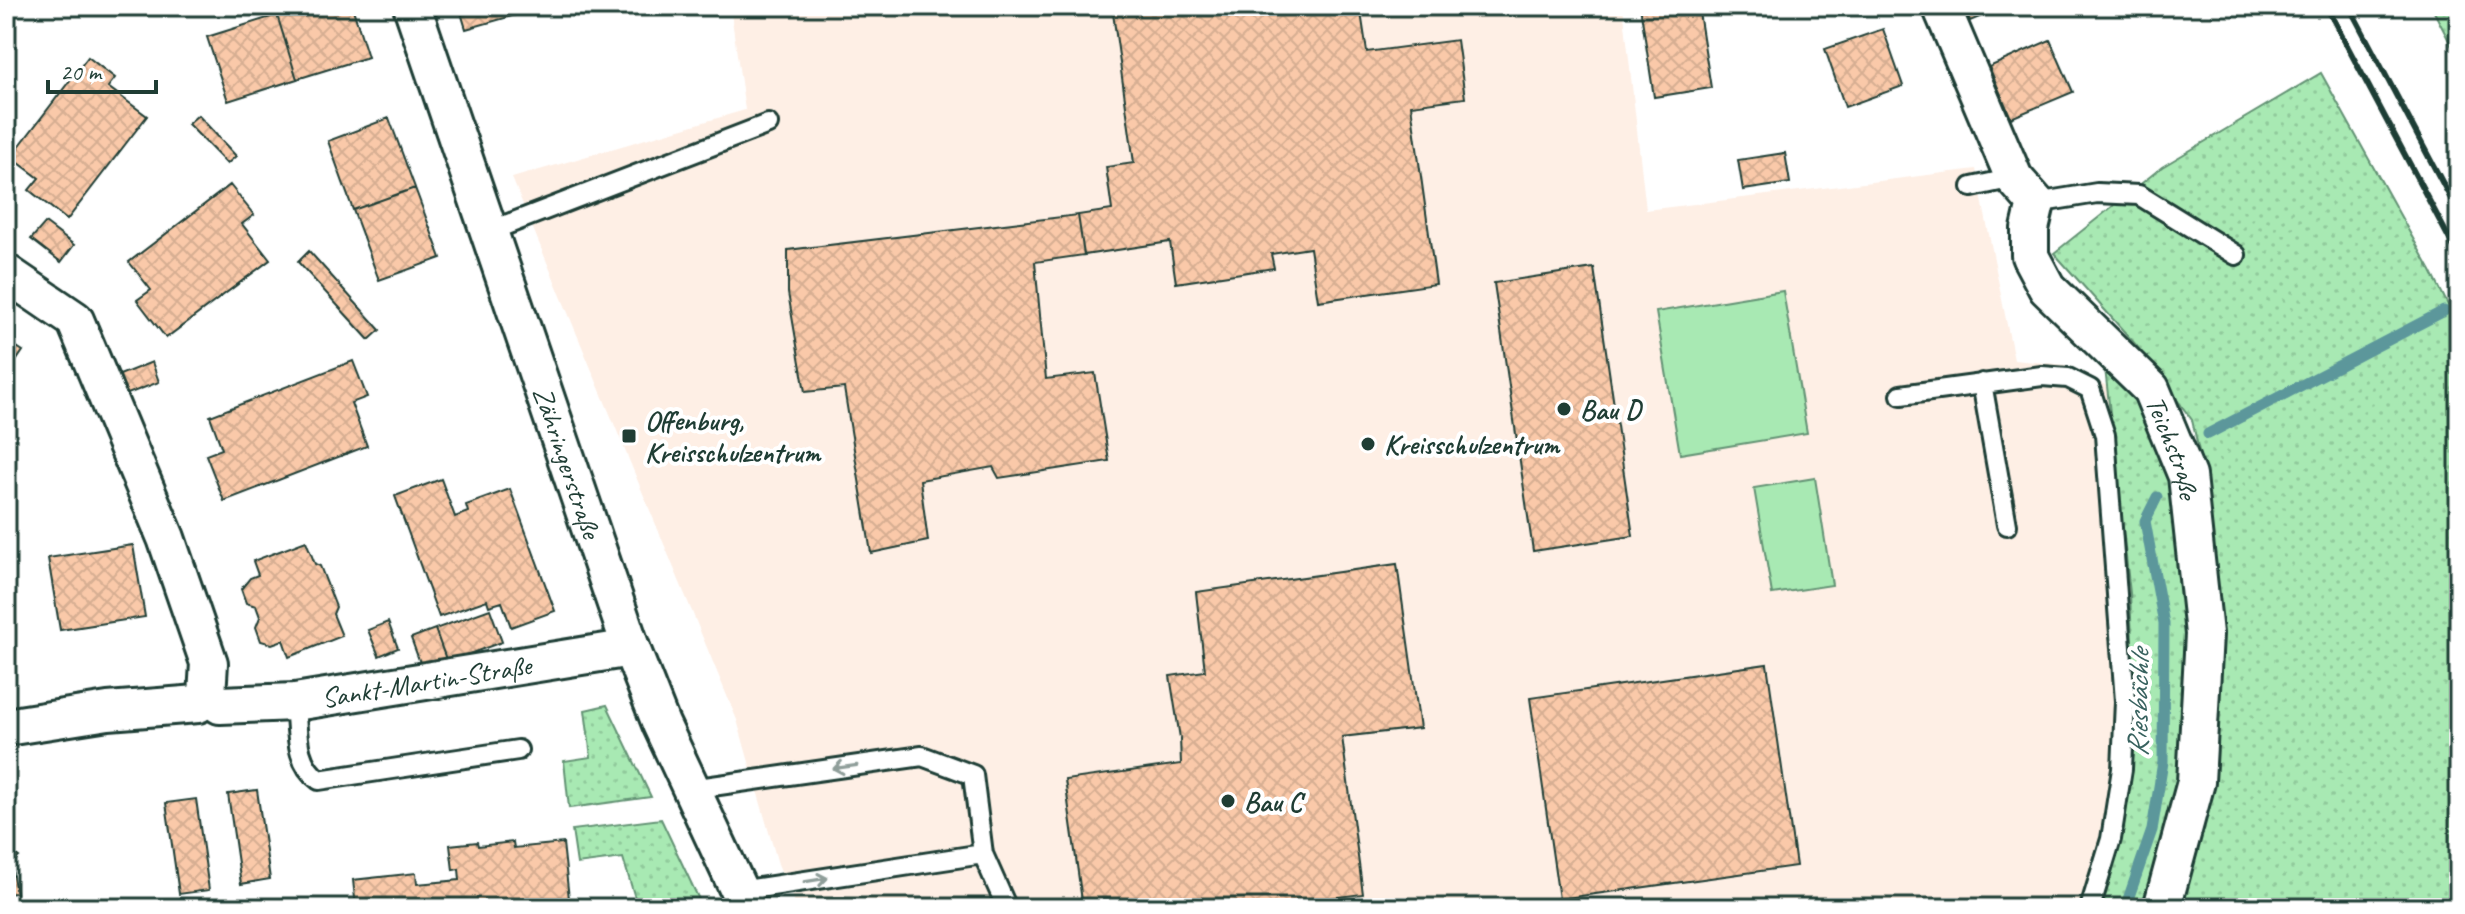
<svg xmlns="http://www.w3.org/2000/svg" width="2465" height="914" viewBox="0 0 2465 914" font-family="Caveat,sans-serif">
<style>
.built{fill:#feefe5}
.grass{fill:url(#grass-dots);stroke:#649374;stroke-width:2}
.pitch{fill:#a8e9b3;stroke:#649374;stroke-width:2}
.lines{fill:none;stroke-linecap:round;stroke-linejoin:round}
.stream{stroke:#5b979b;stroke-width:11}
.building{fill:url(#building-cross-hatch);stroke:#1f3d34;stroke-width:2}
.service-casing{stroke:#1f3d34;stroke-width:24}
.minor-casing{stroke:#1f3d34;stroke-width:42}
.service{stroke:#fff;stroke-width:18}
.minor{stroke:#fff;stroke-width:36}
.rail{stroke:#1f3d34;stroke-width:6}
.oneway{stroke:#8f9e9a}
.poi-dot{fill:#1f3d34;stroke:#fff;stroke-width:3}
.labels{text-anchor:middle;stroke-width:8;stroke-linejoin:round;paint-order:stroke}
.poi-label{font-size:28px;font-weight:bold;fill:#1f3d34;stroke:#fff;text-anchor:start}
.street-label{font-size:28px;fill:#1f3d34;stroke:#fff}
.water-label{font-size:30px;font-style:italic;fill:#38625f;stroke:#fff}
</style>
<defs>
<pattern id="grass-dots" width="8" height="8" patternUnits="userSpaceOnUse" patternTransform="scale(2)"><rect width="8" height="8" fill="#a8e9b3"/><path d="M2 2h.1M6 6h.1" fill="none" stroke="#90c99b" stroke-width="1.8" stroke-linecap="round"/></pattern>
<pattern id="building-cross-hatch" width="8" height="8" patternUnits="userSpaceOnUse" patternTransform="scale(2)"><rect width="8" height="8" fill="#fac9a9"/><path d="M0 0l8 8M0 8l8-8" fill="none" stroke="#d6ae92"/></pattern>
</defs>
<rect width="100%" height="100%" fill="#fff"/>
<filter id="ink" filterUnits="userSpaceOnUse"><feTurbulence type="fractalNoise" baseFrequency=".0125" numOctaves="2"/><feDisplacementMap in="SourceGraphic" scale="16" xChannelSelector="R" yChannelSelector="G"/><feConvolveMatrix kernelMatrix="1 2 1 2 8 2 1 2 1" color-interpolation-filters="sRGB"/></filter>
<g filter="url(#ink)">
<!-- built -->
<path class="built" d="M730,6h893l23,204 330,-41 38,191 53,5 40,21 23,207 6,147 -13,81 -21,87h-1305l-19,-44 -41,-144 -225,-542 233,-68z"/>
<!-- grass -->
<path class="grass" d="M2431,6h28v54z
M2321,73l110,198 28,56v581h-287l41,-189 2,-164 -12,-86 -11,-49 -56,-75 -82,-92 108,-86z
M2105,368l44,43 11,54 8,4 12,51 9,145 -9,132 -33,111h-45l21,-87 13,-81 -6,-147z
M607,705l44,92 -82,11 -5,-47 27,-4 -6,-47z
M661,819l42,89h-65l-15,-50 -46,6 -5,-34z"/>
<!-- pitch -->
<path class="pitch" d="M1783,291l24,142 -127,21 -24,-142z
M1815,478l17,107 -60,9 -18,-106z"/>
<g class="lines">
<!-- stream -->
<path class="stream" d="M2208,434l236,-123
M2125,908l27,-78 11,-68 1,-138 -19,-103 12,-24"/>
</g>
<!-- building -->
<path class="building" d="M304,6h48l16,51 -71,22 -20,-64z
M459,6h65l2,6 -60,17z
M1112,6h248l7,46 90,-12 8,58 -54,7 25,179 -118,17 -8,-53 -39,6 3,14 -98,15 -6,-41 -86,13 -6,-40 34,-5 -6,-43 28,-4z
M1640,6h58l13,82 -57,9z
M1964,6h42l-36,15z
M277,15l20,64 -69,22 -21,-64z
M1883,29l20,57 -58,21 -20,-58z
M2050,40l23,52 -62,26 -22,-51z
M88,57l27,21 -7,9 39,29 -80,104 -38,-30 10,-12 -28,-21z
M198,115l38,41 -9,8 -39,-40z
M389,118l26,70 -62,22 -25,-69z
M1785,153l5,30 -47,7 -5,-30z
M230,185l24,30 -12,9 28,36 -104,78 -29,-38 14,-10 -22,-28z
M415,188l26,70 -62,22 -26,-70z
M1078,215l6,40 -49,7 11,117 49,-6 14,88 -110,17 -6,-11 -73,13 8,61 -57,12 -27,-165 -39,4 -17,-99v-43z
M45,223l29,22 -13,17 -30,-23z
M309,251l71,79 -11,10 -71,-78z
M1594,268l39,268 -100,15 -39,-268z
M6,340l17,11 -17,25z
M353,361l14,36 -16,6 16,43 -143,55 -18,-46 16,-6 -12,-33z
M152,362l7,20 -34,13 -8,-19z
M441,479l14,38 13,-5 -2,-7 44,-16 45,122 -44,16 -9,-25 -13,4 -2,-6 -48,17 -44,-121z
M306,541l9,23 5,2 16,41 -3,7 9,22 -53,21 -6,-17 -11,4 -11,-3 -5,-14 4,-10 -4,-11 -10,-3 -5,-14 9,-11 8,-3 -5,-14z
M133,545l12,72 -85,13 -12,-72z
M1397,564l23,164 -78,9 21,157 -114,14h-166l-18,-128 116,-16 -1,-26 -10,-62 35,-5 -9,-79z
M9,588l2,17 -4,1 4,29 -5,7v-53z
M490,609l12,33 -55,20 -12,-33z
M388,622l10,26 -19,8 -11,-26z
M435,629l12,33 -24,9 -12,-33z
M1767,664l29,202 -237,33 -29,-201z
M257,790l13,89 -29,5 -13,-90z
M196,799l13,91 -30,4 -13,-91z
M6,834l3,16 10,7 -8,7 5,29 -10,1z
M477,842l1,4 35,-4 1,6 49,-5 7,65h-214l-3,-28 63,-7 1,11 43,-4 -1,-11 -6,1 -3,-25z
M1321,898l1,6 5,4h-18l1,-9z"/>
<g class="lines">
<defs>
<path id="service" d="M1972,187l42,-9
M2036,203l61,-10 42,2 97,60
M490,231l278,-107
M1982,383l25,142
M1901,395l141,-19 26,2 22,11 15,46 20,266 -3,68 -11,70 -21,69
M295,702c3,28 -1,60 24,78l199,-30
M691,789l231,-33 51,19 10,79 24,54
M739,891l244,-37"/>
<g id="minor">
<path id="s1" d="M412,6l219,642 30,76 86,184"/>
<path id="s2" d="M1941,6l73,172 22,25 -6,26v27l17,32 104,101 36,87 17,158 -8,148 -34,126"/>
<path d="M6,273l69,47 91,218 43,125 -2,32"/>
<path id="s3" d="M220,705l75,-3 336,-54"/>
<path d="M6,727l102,-16 90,-7"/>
</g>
</defs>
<!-- service casing -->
<use href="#service" class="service-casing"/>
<!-- minor casing -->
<use href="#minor" class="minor-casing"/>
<!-- service -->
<use href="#service" class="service"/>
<!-- minor -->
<use href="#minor" class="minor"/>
<!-- rail -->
<path class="rail" d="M2326,6l133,251
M2349,6l110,208"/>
</g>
<!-- one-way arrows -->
<defs><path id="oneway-shaft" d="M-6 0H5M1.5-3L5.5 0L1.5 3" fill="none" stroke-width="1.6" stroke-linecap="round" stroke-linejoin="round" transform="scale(2)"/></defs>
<g class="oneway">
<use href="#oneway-shaft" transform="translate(845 767) rotate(172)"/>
<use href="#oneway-shaft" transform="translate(816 880) rotate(-9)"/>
</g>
</g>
<!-- markers -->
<g class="poi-dot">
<circle cx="1564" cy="409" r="8"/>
<rect x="621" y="428" width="16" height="16" rx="4"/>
<circle cx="1368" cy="444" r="8"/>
<circle cx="1228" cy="801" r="8"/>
</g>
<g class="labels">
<!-- poi labels -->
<g class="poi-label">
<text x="1580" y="419">Bau D</text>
<text x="645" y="430">Offenburg,<tspan x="645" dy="32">Kreisschulzentrum</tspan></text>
<text x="1384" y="454">Kreisschulzentrum</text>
<text x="1244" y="811">Bau C</text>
</g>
<!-- street labels -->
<g class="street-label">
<text dy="10" stroke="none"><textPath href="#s2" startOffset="518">Teichstraße</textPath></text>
<text dy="10" stroke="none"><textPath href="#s1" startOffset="482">Zähringerstraße</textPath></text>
<text dy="10" stroke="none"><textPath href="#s3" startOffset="208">Sankt-Martin-Straße</textPath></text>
</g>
<!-- water labels -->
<g class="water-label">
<text transform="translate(2138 703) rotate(-89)" y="10">Riesbächle</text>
</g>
</g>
<!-- margin -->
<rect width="2465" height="914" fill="none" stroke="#fff" stroke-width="32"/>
<rect x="16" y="16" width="2433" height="882" fill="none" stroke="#1f3d34" stroke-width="3" filter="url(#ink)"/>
<!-- scale -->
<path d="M48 80v12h108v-12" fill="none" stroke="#1f3d34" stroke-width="4"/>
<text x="60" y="80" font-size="24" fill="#1f3d34" stroke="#ffffff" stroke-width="6" paint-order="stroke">20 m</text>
</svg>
